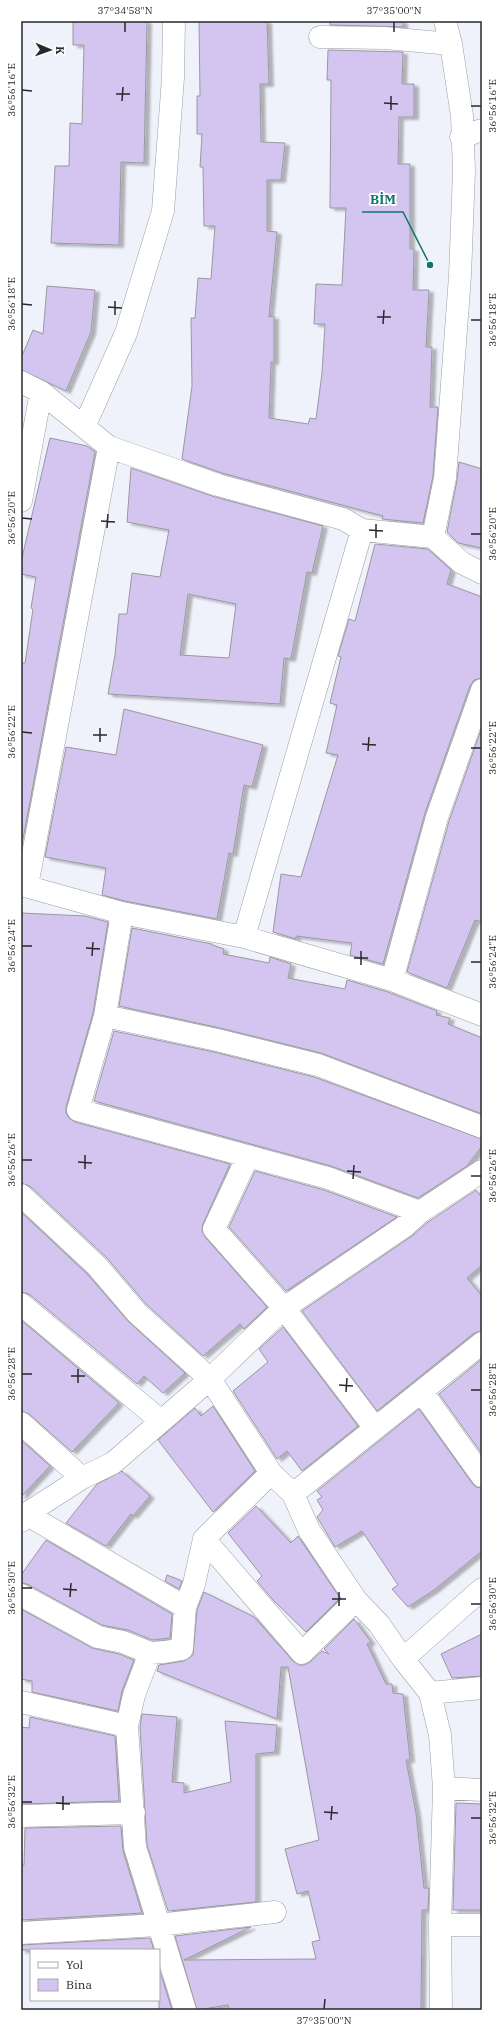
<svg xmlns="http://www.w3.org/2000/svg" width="503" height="2031" viewBox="0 0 503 2031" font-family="'IBM Plex Serif',serif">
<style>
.building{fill:#d3c5f0;stroke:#9a989f;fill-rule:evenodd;filter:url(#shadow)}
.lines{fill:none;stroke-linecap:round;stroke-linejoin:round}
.minor-casing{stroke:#9b9ea5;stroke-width:23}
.minor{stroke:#fff;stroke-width:22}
.ticks{fill:none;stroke:#28292c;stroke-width:1.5}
.leader{fill:none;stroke:#0f766e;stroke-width:1.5}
.callout-dot{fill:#0f766e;stroke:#fff;stroke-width:1.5}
.callout-label{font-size:13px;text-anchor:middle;font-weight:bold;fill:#0f766e;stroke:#fff;stroke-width:3.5;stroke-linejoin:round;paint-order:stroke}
.neatline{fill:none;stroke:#28292c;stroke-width:1.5}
.ticks-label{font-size:10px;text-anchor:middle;fill:#28292c}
</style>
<defs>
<filter id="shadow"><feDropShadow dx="4.5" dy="2.5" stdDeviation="1" flood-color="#0004"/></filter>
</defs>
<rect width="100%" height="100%" fill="#eff2fa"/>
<!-- building -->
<path class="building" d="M73,21h74l-3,142 -23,-1 -2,83 -68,-2 4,-77h14l1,-43 12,1 2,-79h-11z
M199,21h68l2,63h-9l1,58 24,1 -4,37h-14v51l10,1 -8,85 5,-1v46h-3l-2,56 39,6 2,-6 6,1 6,-46 3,-49h-11l2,-40 26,1 4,-77h-16l1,-128h-4l1,-30 75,2 -1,32h12v33h-15l-1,47h12v85h4l-1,41h16l-3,57h6l-2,60h8l-5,69 -10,47 -41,-4 1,-3 -161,-43 -40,-14 10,-73 -1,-68h4l3,-40 13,1 4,-53h-11l-1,-59h-3l2,-33h-5v-38h3z
M330,21h73v6l-73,-2z
M47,286l48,4 -4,42 -25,59 -45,-21v-12l12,-28 10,4z
M50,438l37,8 8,6 -74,398v-187h4l8,-54 -2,-1 5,-31 -15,-3v-12z
M459,462l23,7v79l-24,-5 -11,-11 10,-52z
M131,468l84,29 108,29 -11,47 -5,-1 -16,87 -7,-1 -4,46 -172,-10 7,-39 4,-41h8l5,-41 28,4 9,-47 -42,-8zM188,594l48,10 -7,54 -49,-3z
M375,544l53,5 23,21 -4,14 35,13v81l-8,2 -4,6 -45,127 -42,151 -33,-9 2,-12 -56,-7v3l-23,-7 8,-58 20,3 37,-122 -12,-2 11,-48 -7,-2 11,-46 -3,-1 11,-37 6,2z
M124,709l139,36 -11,42 -8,-2 -11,69 -4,-1 -12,66 -92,-18 -23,-6 4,-27 -61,-11 21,-110 50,8z
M482,727v195l-7,-2 -28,68 -40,-16 42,-151z
M21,913l64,3 23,6 -15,91 -27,94v6l3,5 6,4 155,42 -27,60 -1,7 3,6 62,70 -23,22 -4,-5 -37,32 -57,-52 -40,-47 -76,-71 -9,-3z
M132,928l80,16v1l12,4 -1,5 46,9 1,-6 21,7 -3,14 57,11 2,-9 41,12 49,19 -1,4 14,3 -2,6 34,14v76l-161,-61 -101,-25 -101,-22z
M114,1031l100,21 100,25 168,62v7l-15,20 -49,32 -87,-32 -237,-65z
M255,1171l69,19 73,27 -111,74 -57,-64z
M476,1190l6,8v67l-15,13 15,18v35l-8,2 -97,78 -75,-100 110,-75 16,-14z
M21,1212l67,63 41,47 56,51 -22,20 -19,-17 -7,8 -108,-90 -8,-2z
M21,1320l98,83 -47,49 -43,-38 -8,-3z
M283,1327l75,99 -56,45 -15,-20 -10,8 -44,-68 35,-29 -9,-13z
M482,1359v95l-43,-60z
M213,1406l42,65 -42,41 -55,-72 37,-32 6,8z
M419,1409l53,74 4,4 6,1v63l-48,39 -26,17 -16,-18 6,-4 -36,-54 -27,16 -18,-30 6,-7 -6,-10 5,-3 -5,-6z
M21,1440l29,26 -29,31z
M122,1471l28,25 -17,20 -2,-2 -25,32 -40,-23 31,-39z
M256,1506l35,37 7,-7 42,62 -34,34 -33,-32 -16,-19 5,-5 -34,-43z
M46,1540l126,74 -2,24 -18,2 -24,-10 -26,-5 -75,-41 -6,-1v-8z
M167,1575l15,6 -3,8 -14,-8z
M204,1592l50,25 39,44 6,4h5l6,-3 12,-11 7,3 -5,-5 30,-30 17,23 -4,2 19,40h6l1,9 10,1 7,66h-4l10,53 8,75h5l-1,22h-6l-1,100h-192l-1,-5 -31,5 -22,-74 76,-9 -67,33 132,-1 -4,-17 8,-2 -12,-49 -11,3 -12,-45 34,-9 -31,-173h-7l-4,52 -120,-48 2,-6 25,-4 9,-6 4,-45z
M21,1609l71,39 27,6 15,6 -12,31 -4,20 -86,-19v-11l-11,-2z
M482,1634v42l-30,2 -11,-24z
M142,1714l35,3 -5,65 12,1v10l47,-11 -6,-61 52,4 -2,27 -19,2v148l-88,9 -21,-66 -7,-118z
M30,1717l85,19 4,65 -98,3v-77l8,1z
M456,1803l26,1v106h-29z
M121,1826l2,25 19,62 -121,7v-55h3l1,-37z
M150,1938l4,12h-133v-5z
M159,1968l13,42h-13z"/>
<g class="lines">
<defs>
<path id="minor" d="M320,37l65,1 66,6
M461,137l21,-7
M21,382l20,10 68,55 109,38 125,34 19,11 71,7 29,26 20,10
M84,427l42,-94 37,-122 10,-133 1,-57
M21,501l20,-109
M433,537l12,-59 15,-202 4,-105 -2,-55 -11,-72 -6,-23
M21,885l101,28 122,24 148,43 90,35
M27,886l82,-439
M122,913l-17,103 -27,94 250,68 92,34
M244,937l118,-407
M392,980l45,-163 45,-127
M105,1016l112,24 101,25 164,62
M248,1156l-34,73 70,79 91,120
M21,1195l76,71 40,47 73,66 61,94 22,21 16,36 47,70 23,24 24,35 27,34 10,42 4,53 -4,137 1,85
M21,1304l140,117
M422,1392l60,84
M21,1423l61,55
M293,1494l189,-151
M26,1514l159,93
M21,1521l5,-7 56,-36 31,-15 97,-84 74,-71 121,-82 15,-14 62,-41
M204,1539l98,114 54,-53
M21,1595l77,42 25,5 27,11
M403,1659l79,-70
M430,1693l52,-5
M21,1702l106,24
M444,1788l38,2
M21,1816l113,-3
M440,1925h42
M21,1933l137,-8 117,-13
M185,2010l-50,-163 -8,-121 7,-31 16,-42 15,-1 17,-3 3,-42 9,-23 10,-45 67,-66"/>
</defs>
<!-- minor casing -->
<use href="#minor" class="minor-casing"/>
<!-- minor -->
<use href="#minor" class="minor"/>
</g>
<!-- ticks -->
<path class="ticks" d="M125,32v-10M394,32v-10M22,90l10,1M116,94h14M122,101l1,-14M384,103l14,1M471,106h10M391,110v-14M22,304l10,1M108,307l14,1M115,315v-14M377,317h14M471,320h10M383,324l1,-14M22,518l10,1M101,521l14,1M107,528l1,-14M369,530l14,1M471,534h10M376,538v-14M22,732l10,1M93,735h14M100,742v-14M362,744l14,1M471,748h10M368,751l1,-14M22,946h10M86,948l14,1M92,956l1,-14M354,958h14M471,962h10M361,965v-14M22,1160h10M78,1162l14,1M85,1169v-14M347,1171l14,1M471,1176h10M353,1179l1,-14M22,1374h10M71,1376h14M78,1383v-14M339,1385l14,1M471,1390h10M346,1392l1,-14M22,1588h10M63,1589l14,1M70,1597l1,-14M332,1599h14M471,1604h10M339,1606v-14M22,1802h10M56,1803l14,1M63,1810v-14M324,1812l14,1M471,1818h10M331,1820l1,-14M324,2009l1,-10"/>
<!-- callouts -->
<path class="leader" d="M430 265L403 212H362"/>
<circle class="callout-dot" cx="430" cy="265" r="4"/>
<g class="callout-label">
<text x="383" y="204">BİM</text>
</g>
<!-- border -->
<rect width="503" height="2031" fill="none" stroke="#ffffff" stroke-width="44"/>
<!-- legend -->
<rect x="30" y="1949" width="130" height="52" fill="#ffffff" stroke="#a9a9ab"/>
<rect x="38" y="1962" width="20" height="6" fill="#ffffff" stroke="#a9a9ab"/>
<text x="66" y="1969" font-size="12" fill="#28292c">Yol</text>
<rect x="38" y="1979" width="20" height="12" fill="#d3c5f0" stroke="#a9a9ab"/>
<text x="66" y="1989" font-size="12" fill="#28292c">Bina</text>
<!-- north arrow -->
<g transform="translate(50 50) rotate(92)" stroke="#ffffff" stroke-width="3" paint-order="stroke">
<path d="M0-3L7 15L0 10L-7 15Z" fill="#28292c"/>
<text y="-6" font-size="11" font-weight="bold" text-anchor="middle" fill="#28292c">K</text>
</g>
<rect x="22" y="22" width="459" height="1987" class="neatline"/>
<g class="ticks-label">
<text x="125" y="14">37°34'58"N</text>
<text x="394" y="14">37°35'00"N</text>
<text transform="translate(11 90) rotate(-90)" y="4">36°56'16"E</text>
<text transform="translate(492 106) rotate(-90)" y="4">36°56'16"E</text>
<text transform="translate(11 304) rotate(-90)" y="4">36°56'18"E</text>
<text transform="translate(492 320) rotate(-90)" y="4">36°56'18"E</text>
<text transform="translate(11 518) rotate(-90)" y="4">36°56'20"E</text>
<text transform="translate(492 534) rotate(-90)" y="4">36°56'20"E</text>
<text transform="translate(11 732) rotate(-90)" y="4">36°56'22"E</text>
<text transform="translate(492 748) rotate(-90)" y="4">36°56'22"E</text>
<text transform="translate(11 946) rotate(-90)" y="4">36°56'24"E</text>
<text transform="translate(492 962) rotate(-90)" y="4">36°56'24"E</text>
<text transform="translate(11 1160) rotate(-90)" y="4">36°56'26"E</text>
<text transform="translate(492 1176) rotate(-90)" y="4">36°56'26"E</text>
<text transform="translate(11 1374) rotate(-90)" y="4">36°56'28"E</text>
<text transform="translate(492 1390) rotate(-90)" y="4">36°56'28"E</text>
<text transform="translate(11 1588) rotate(-90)" y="4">36°56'30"E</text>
<text transform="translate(492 1604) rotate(-90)" y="4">36°56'30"E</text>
<text transform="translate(11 1802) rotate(-90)" y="4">36°56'32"E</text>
<text transform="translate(492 1818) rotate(-90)" y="4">36°56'32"E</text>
<text x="324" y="2024">37°35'00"N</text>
</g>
</svg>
